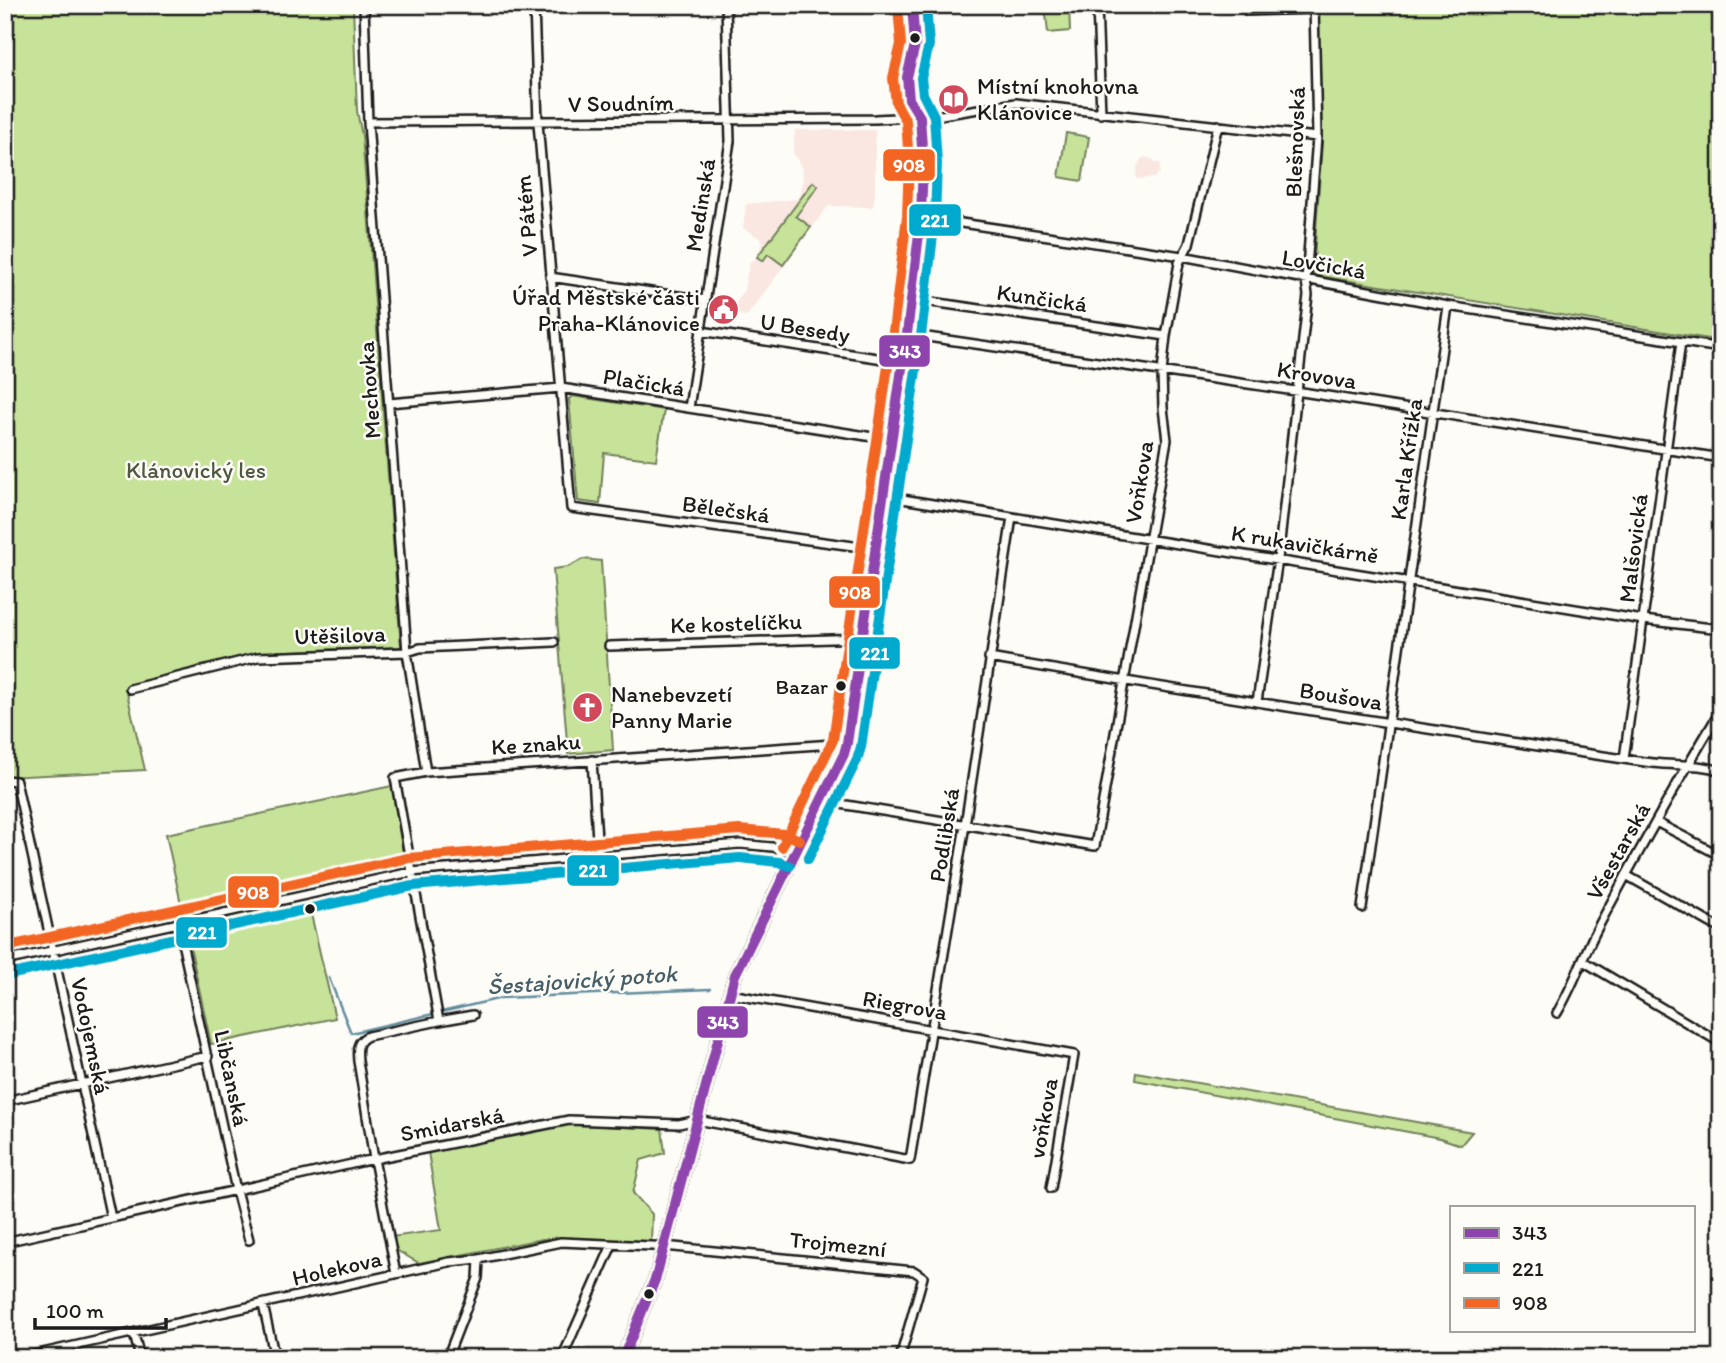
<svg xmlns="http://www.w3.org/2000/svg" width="1726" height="1363" viewBox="0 0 1726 1363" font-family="Itim,sans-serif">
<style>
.built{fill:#fae7e1}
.green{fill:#c7e39a;stroke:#72805b;stroke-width:2}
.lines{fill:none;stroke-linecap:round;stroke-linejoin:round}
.stream{stroke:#638d9e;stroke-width:2.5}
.street-casing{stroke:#1c1c1c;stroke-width:12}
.secondary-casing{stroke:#1c1c1c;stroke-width:16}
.street{stroke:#fdfcf7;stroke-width:7}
.secondary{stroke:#fdfcf7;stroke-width:10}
.bus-1-casing{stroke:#fdfcf7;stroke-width:16}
.bus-2-casing{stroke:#fdfcf7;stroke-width:16}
.bus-3-casing{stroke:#fdfcf7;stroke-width:16}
.bus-1{stroke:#8e44ad;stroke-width:10}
.bus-2{stroke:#00a9ce;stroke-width:10}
.bus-3{stroke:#f26522;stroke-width:10}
.bus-dot{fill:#1c1c1c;stroke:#fdfcf7;stroke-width:2.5}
.labels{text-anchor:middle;stroke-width:5;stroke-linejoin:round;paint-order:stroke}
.bus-label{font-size:21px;fill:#1c1c1c;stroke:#fdfcf7;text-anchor:end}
.poi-label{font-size:23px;fill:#1c1c1c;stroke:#fdfcf7;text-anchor:start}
.street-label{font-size:23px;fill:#1c1c1c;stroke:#fdfcf7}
.park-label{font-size:23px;fill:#4f5842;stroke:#fdfcf7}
.water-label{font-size:24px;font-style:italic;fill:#455e68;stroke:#fdfcf7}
.line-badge{stroke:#fdfcf7;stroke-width:2.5}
.badge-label{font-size:19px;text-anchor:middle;font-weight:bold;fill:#fff}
</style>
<rect width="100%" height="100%" fill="#fdfcf7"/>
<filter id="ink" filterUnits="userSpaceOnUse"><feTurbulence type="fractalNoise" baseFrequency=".0143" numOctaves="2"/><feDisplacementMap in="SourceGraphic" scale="14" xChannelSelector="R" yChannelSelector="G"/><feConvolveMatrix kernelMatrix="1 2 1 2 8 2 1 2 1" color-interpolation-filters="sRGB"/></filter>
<g filter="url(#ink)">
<!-- built -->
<path class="built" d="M795,130h80v66l-2,11 -45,-1 -81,110 -16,-3 13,-24 6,-28 5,-1 7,-17 -2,-5 -17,-10 3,-24 51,-5 3,-3 3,-18 -1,-10 -9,-16z
M1145,157l9,3v3h6v9l-6,6 -18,1 1,-12 4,-8z"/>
<!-- green -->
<path class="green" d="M5,5h348l4,106 5,25 5,62 34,449 -142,5 -123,31 -10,6 19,81 -140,7z
M1045,5h24l1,26 -22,2z
M1318,5h403v336l-408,-66 9,-133z
M1066,133l23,4 -7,44 -23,-4z
M813,182l5,4 -22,30 15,11 -28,38 -15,-11 -5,7 -6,-4z
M572,396l92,14 -8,50 -52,-7 -4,51 -22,-3 -9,-102z
M583,559l18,2 12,189 -45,4 -15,-185 15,-2z
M392,786l13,79 -100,23 30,130 -124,26 -45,-210z
M1136,1072l336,60 -11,13 -21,-7 -305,-58z
M564,1124l98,5 3,24 -24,7 -8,33 19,21 -1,29 -109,-4 -123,24 -21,-12 -7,-14 50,-7 -13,-78z"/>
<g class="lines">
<!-- stream -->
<path class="stream" d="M329,978l22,55 151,-35 208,-9"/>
<defs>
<path id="street" d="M364,5l4,117 39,530 19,120
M534,5l4,118 33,385 305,41
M1097,5l4,109
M1247,11l67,-2
M368,122l507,-3 60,-3 81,-13 301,34
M921,217l261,39 266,50 273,42
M550,277l155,23
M911,299l255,37
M701,331l202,31
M907,334l395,58 419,66
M389,403l172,-15 331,52
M689,408l41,-267 -4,-136
M884,496l759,124 78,9
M609,646l254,-8
M989,658c174,30 348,57 523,84 47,7 94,15 141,21 24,3 45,0 68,8
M130,689l128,-32 149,-5 13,-4 134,-6
M1257,702l21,-143 30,-264 -2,-14 11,-144 -3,-132
M1624,759l57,-417
M592,760l6,95
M5,780l11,1 95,437
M822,801l273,45 72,-406 -4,-32 -1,-36 4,-36 13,-73 10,-19 29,-119
M1656,822l65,34
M1626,875l95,54
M1362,908l86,-602
M178,924l58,266 13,50
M5,961l406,-89 329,-28 42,4 13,5
M1583,961l138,82
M730,994l344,61 -23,133
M1557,1013c16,-26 25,-55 39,-82 40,-75 81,-149 125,-221
M439,1021l34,-6
M5,1101l203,-45
M5,1242l369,-83 195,-39 110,4 18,-4 213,40 55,-335 47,-308
M396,1274l-22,-115 -16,-98c-1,-11 -2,-20 10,-25l71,-15 -44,-243 31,-6 421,-29
M263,1305l12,53
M134,1334l6,24
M20,1358l429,-96 30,-3 82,-17 113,5 240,24 9,6 -23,81
M447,1358l31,-80 1,-19
M562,1358l50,-113"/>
<path id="secondary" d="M623,1358l33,-81 79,-302 109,-221 3,-11 60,-409 14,-117 2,-55 -11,-157"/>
</defs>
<!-- street casing -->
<use href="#street" class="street-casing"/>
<!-- secondary casing -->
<use href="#secondary" class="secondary-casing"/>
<!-- street -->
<use href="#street" class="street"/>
<!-- secondary -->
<use href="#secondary" class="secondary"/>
<defs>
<path id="bus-1" d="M623,1358l33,-81 79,-302 109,-221 3,-11 60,-409 14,-117 2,-55 -3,-45 -11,-18 -2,-22 8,-32 -3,-40"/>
<path id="bus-2" d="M808,859l49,-99 4,-13 60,-411 14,-117 2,-56 -3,-47 -11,-22 -2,-16 8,-33 -3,-40
M8,975l405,-89 327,-28 39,4 11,4"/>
<path id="bus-3" d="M782,847l51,-107 60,-408 14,-116 2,-54 -3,-41 -10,-18 -3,-25 8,-34 -3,-38
M5,947l403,-89 331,-28 46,4 15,6"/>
</defs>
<!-- bus-1 casing -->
<use href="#bus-1" class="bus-1-casing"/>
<!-- bus-2 casing -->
<use href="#bus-2" class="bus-2-casing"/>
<!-- bus-3 casing -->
<use href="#bus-3" class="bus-3-casing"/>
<!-- bus-1 -->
<use href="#bus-1" class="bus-1"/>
<!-- bus-2 -->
<use href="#bus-2" class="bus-2"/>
<!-- bus-3 -->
<use href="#bus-3" class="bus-3"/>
</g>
</g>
<!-- icons -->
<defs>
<symbol id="library-disc" viewBox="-11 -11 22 22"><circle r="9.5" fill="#d1495b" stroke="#fdfcf7"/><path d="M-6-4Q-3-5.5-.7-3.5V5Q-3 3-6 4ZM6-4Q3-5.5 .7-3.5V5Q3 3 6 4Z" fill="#fff"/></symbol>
<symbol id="civic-disc" viewBox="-11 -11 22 22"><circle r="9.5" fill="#d1495b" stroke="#fdfcf7"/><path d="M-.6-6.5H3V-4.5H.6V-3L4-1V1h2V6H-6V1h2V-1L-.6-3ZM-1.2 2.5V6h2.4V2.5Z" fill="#fff"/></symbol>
<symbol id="church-disc" viewBox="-11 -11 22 22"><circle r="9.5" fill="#d1495b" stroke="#fdfcf7"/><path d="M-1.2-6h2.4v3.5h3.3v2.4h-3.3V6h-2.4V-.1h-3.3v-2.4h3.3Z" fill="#fff"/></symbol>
</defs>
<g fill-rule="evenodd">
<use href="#library-disc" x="936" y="82" width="35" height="35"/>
<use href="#civic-disc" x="706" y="292" width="35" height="35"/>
<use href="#church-disc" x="570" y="690" width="35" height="35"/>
</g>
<!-- markers -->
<g class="bus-dot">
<circle cx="915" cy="38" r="6"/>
<circle cx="841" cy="686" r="6"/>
<circle cx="310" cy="909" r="6"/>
<circle cx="649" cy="1294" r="6"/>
</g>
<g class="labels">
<!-- bus labels -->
<g class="bus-label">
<text x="828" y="694">Bazar</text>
</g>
<!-- poi labels -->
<g class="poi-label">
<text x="977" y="94">Místní knohovna<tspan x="977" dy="26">Klánovice</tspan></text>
<text x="700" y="305" text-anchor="end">Úřad Městské části<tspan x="700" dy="26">Praha-Klánovice</tspan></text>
<text x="611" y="702">Nanebevzetí<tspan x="611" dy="26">Panny Marie</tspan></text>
</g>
<!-- street labels -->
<g class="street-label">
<text transform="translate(621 103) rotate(-1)" y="8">V Soudním</text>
<text transform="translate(1295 142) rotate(-88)" y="8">Blešnovská</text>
<text transform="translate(700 205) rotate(-81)" y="8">Medinská</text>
<text transform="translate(526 216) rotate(-95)" y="8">V Pátém</text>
<text transform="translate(1324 264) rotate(10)" y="8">Lovčická</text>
<text transform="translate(1042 298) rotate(8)" y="8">Kunčická</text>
<text transform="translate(805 328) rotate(9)" y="8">U Besedy</text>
<text transform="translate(1317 375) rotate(9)" y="8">Krovova</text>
<text transform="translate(644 382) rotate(9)" y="8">Plačická</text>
<text transform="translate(369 390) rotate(-94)" y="8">Mechovka</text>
<text transform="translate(1406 459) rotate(-82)" y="8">Karla Křížka</text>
<text transform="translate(1139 482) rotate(-81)" y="8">Voňkova</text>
<text transform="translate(726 509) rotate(8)" y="8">Bělečská</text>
<text transform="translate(1305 544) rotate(9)" y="8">K rukavičkárně</text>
<text transform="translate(1633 548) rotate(-83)" y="8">Malšovická</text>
<text transform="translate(736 623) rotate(-2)" y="8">Ke kostelíčku</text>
<text transform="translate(340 635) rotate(-2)" y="8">Utěšilova</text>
<text transform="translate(1341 696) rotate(9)" y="8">Boušova</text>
<text transform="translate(536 744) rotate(-4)" y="8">Ke znaku</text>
<text transform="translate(944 835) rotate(-81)" y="8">Podlibská</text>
<text transform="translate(1618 851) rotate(-61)" y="8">Všestarská</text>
<text transform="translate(905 1005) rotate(10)" y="8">Riegrova</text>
<text transform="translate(91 1036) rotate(78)" y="8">Vodojemská</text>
<text transform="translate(232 1078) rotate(78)" y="8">Libčanská</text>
<text transform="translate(1043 1118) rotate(-80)" y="8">voňkova</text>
<text transform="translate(452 1124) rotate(-11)" y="8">Smidarská</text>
<text transform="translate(838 1244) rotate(6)" y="8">Trojmezní</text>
<text transform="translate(337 1268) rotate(-13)" y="8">Holekova</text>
</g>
<!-- park labels -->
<g class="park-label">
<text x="196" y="478">Klánovický les</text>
</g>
<!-- water labels -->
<g class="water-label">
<text transform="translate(582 980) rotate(-4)" y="8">Šestajovický potok</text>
</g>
</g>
<g class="line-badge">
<rect x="882" y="148" width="54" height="34" rx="7" fill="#f26522"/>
<rect x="908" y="203" width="54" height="34" rx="7" fill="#00a9ce"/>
<rect x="878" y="334" width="53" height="34" rx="7" fill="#8e44ad"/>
<rect x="828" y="575" width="53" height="34" rx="7" fill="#f26522"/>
<rect x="848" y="636" width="53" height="34" rx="7" fill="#00a9ce"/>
<rect x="566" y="854" width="54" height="33" rx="7" fill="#00a9ce"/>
<rect x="227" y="875" width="53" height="34" rx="7" fill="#f26522"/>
<rect x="175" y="916" width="53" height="33" rx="7" fill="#00a9ce"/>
<rect x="696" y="1005" width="53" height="34" rx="7" fill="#8e44ad"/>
</g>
<g class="badge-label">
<text x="909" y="172">908</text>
<text x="935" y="227">221</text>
<text x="905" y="358">343</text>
<text x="855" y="599">908</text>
<text x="875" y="660">221</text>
<text x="593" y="877">221</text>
<text x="253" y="899">908</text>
<text x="202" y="939">221</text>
<text x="723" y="1029">343</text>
</g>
<!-- margin -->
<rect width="1726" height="1363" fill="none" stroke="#fdfcf7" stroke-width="28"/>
<rect x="14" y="14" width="1698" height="1335" fill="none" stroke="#1c1c1c" stroke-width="2.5" filter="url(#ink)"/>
<!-- legend -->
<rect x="1450" y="1206" width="245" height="126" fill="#fdfcf7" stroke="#a3a29f" stroke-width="2"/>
<rect x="1464" y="1228" width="35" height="10" fill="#8e44ad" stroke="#a3a29f" stroke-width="2"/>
<text x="1512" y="1240" font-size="21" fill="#1c1c1c">343</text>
<rect x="1464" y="1263" width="35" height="10" fill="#00a9ce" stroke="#a3a29f" stroke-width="2"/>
<text x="1512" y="1276" font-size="21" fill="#1c1c1c">221</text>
<rect x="1464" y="1298" width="35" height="10" fill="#f26522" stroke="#a3a29f" stroke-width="2"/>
<text x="1512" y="1310" font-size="21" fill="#1c1c1c">908</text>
<!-- scale -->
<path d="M35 1318v10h131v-10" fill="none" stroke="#1c1c1c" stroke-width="3.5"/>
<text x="46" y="1318" font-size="21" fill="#1c1c1c" stroke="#fdfcf7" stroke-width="5" paint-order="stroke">100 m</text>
</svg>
